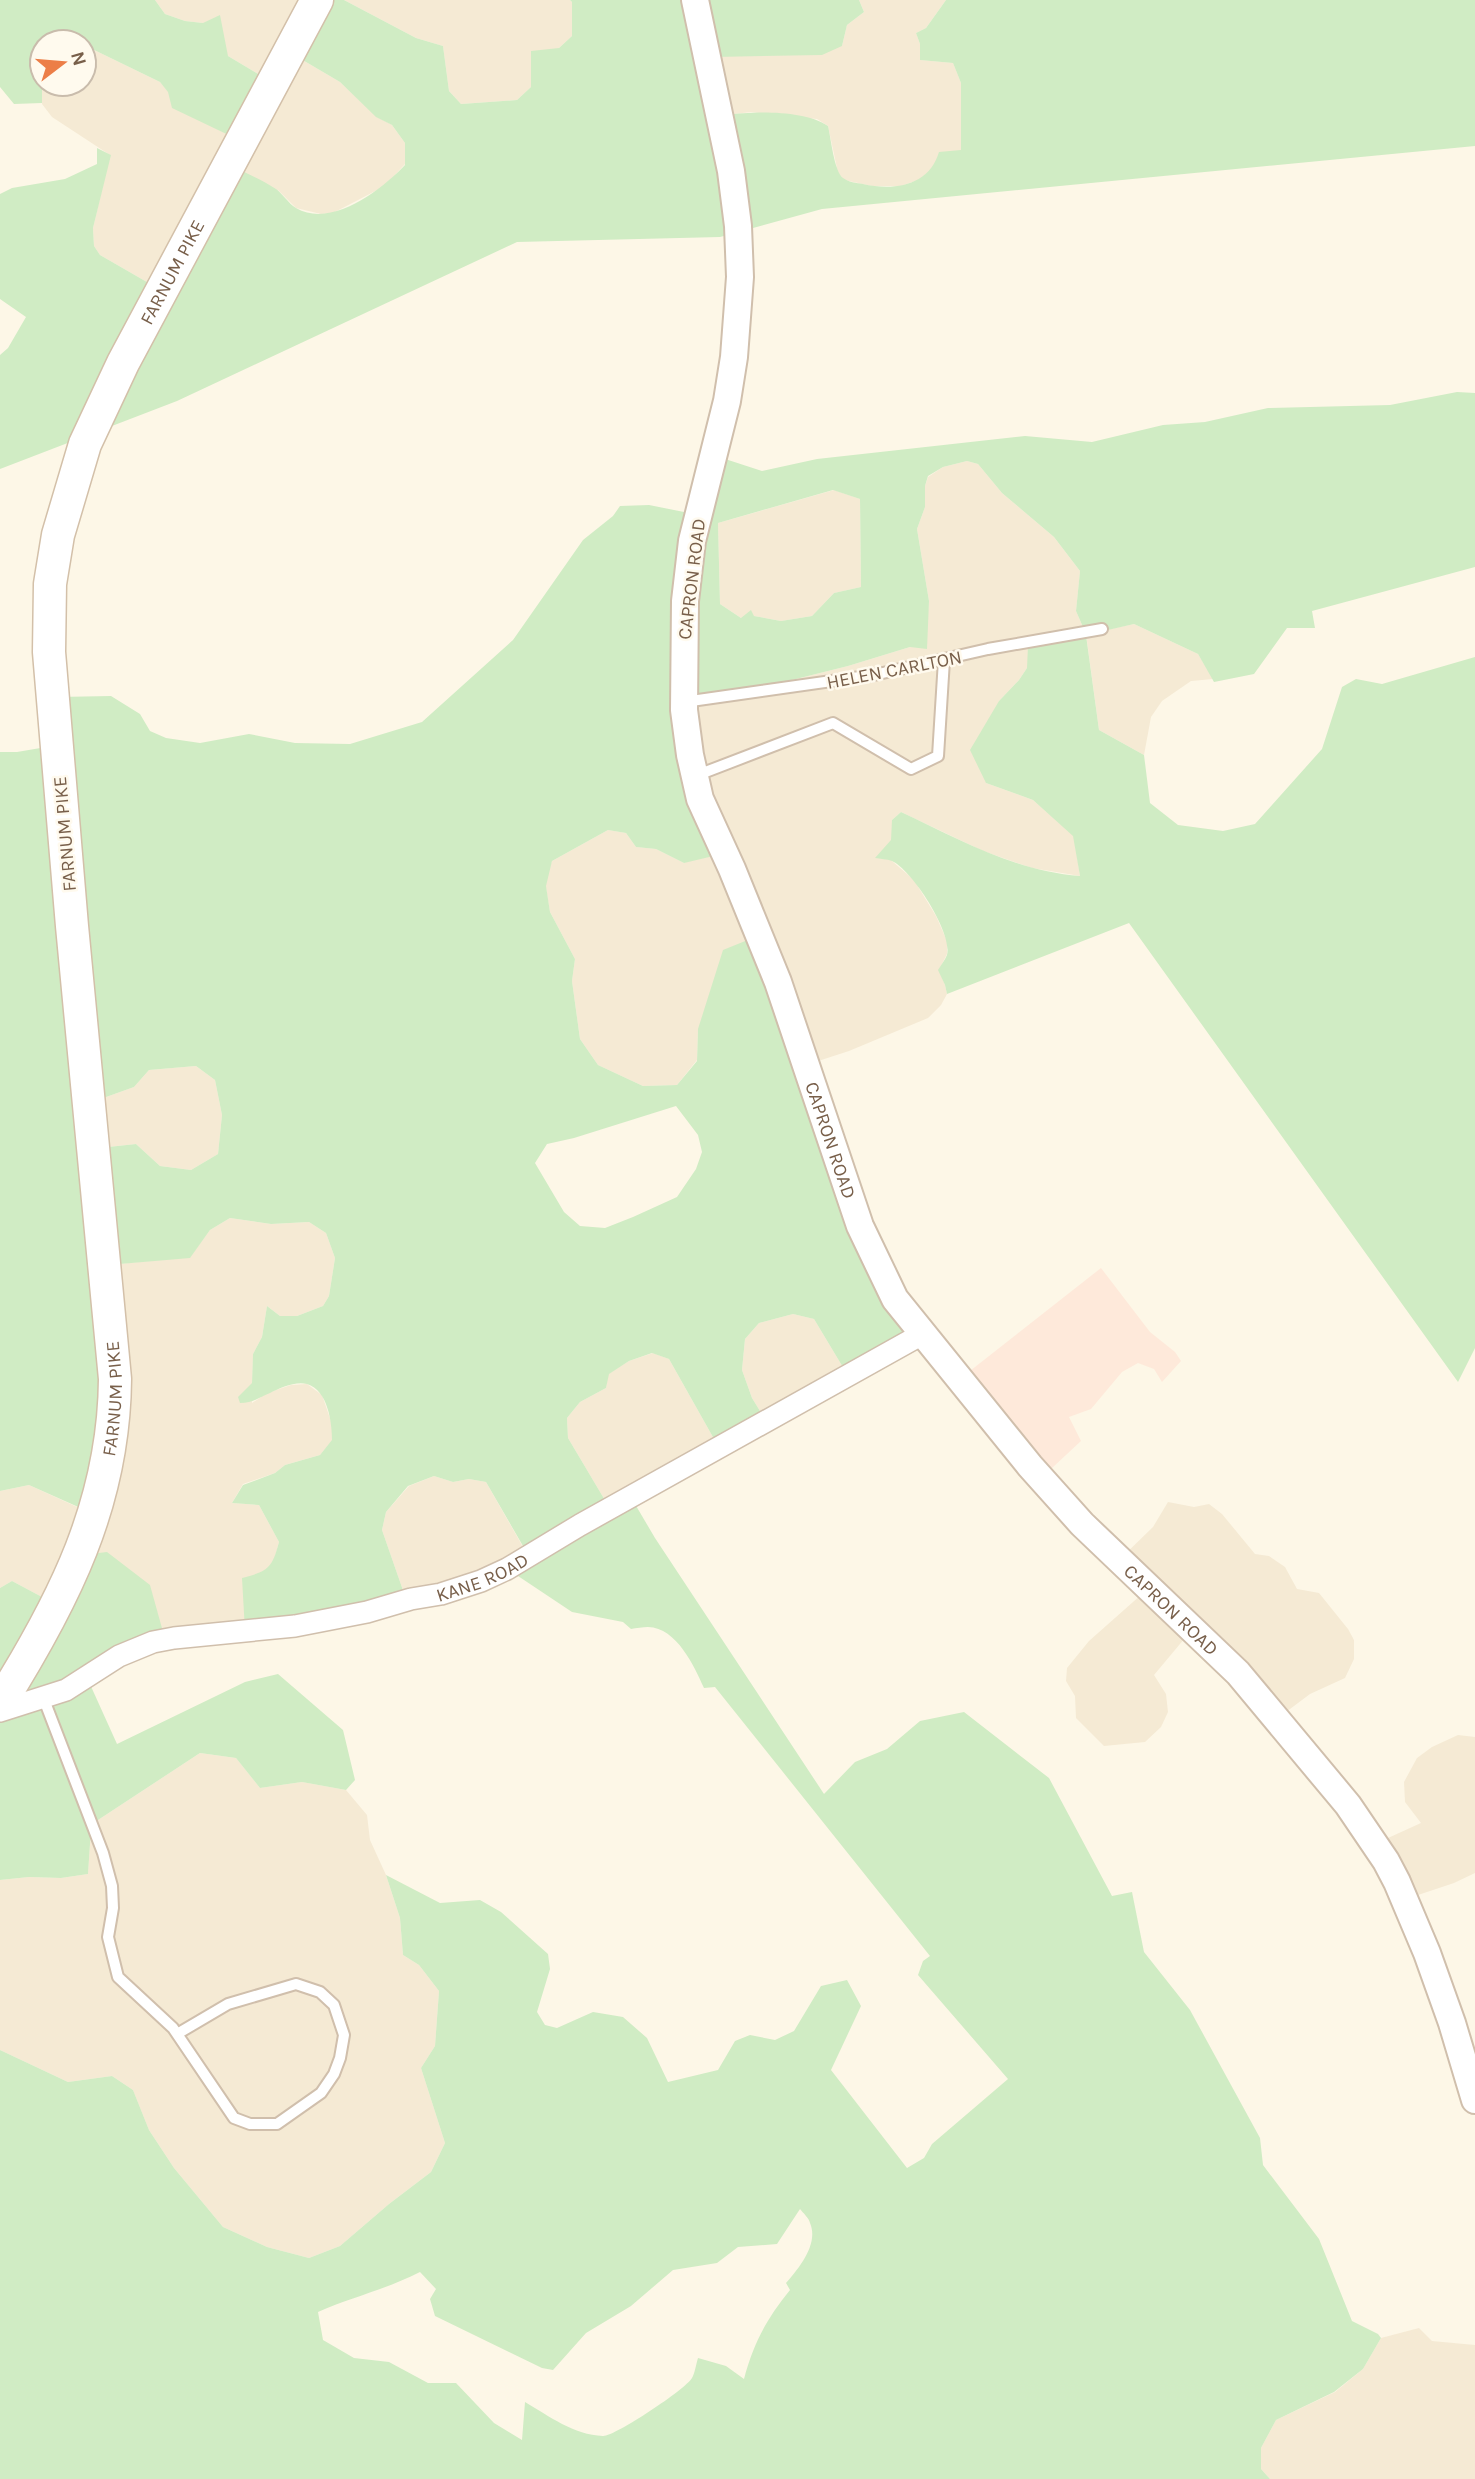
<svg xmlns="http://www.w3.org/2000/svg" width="1475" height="2479" viewBox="0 0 1475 2479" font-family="Karla,sans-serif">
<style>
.residential{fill:#f5ead4}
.commercial{fill:#fee9da}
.green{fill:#d0ecc4;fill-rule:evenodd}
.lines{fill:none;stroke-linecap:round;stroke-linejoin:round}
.service-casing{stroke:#d0bfac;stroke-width:14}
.minor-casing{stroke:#d0bfac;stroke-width:24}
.tertiary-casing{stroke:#d0bfac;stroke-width:30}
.secondary-casing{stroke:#d3c0a9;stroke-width:35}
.service{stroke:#fff;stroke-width:10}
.minor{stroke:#fff;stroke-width:21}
.tertiary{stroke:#fff;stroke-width:26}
.secondary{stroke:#fff;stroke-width:32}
.labels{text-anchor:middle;stroke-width:5;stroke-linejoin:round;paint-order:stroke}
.street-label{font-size:19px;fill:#785f4a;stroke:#fffaee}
</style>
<rect width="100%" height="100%" fill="#fdf7e7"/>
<!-- residential -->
<path class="residential" d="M155,0h162l-28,52 51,30 36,34 16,9 13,18v21l-20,22 -52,27 -12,1 -25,-6 -18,-18 -119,99 -59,-34 -6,-9 -1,-18 17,-73 -58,-38 -10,-13v-22l42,2v-37h4l72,35 8,9 105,-8 -45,-27 -25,-33 -18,-2 -20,-7z
M344,0h226l2,2v34l-13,12 -28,39 -14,13 -56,4 -12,-13 -6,-45 -27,-8z
M859,0h87l-20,28 -10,5 4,11v16l33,3 8,20v68l-26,14 -11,13 -23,8h-29l-28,-6 -6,-7 -10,-47 -11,-7 -66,-7 -25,3 -12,-58 128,-11 5,-21 17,-13z
M967,461l11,3 24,29 52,44 26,34 -4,40 10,23 48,-10 64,30 15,25 -22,2 -29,20 -11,16 -7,38 -45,-25 -13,-96 -59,34 -8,12 -20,21 -13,82 47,17 41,36 6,40 -48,-8 -49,-17 -82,-39 -9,8v41l22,19 22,36 11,25v13l-8,16 6,15 2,9 -6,11 -13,13 -79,33 -37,12 -114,-34 -1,31 -20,25 -34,1 -45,-21 -18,-26 -8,-58 3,-22 -25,-47 -5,-30 7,-21 56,-31 18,3 10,14 20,2 28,14 4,-166 52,-4 108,-27 62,-19h14l5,-46 -12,-72 8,-22v-21l3,-9 15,-10z
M834,490l26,9 1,88 -27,6 -22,23 -31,5 -27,-5 -13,2 -21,-14 -2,-81z
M196,1066l19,14 7,35 -4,39 -27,16 -31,-4 -24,-22 -37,4 -4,-47 39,-14 15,-17z
M230,1218l41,6 38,-2 17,11 9,25 -6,38 -6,10 -26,10h-17l-13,-10 -5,31 -9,17 -1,49 15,-10 24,-8 16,-1 15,11 10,29v17l-12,14 -35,10 -10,8 -32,11 -11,19 27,2 20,37 -6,22 -9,8 -19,59 -74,8 -114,-34 -45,-24 -12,7v-97l29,-6 57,26 22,-246 82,-8 20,-27z
M793,1314l21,5 33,55 -82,45 -13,-21 -10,-28 3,-31 14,-16z
M653,1353l16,6 49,87 -109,61 -41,-69 -1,-20 13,-16 26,-14 2,-14 21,-13z
M434,1476l19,6 16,-3 17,3 41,72 -121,45 -24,-69 4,-18 23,-26z
M1168,1502l26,5 15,-3 13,10 33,40 14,2 16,11 12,22 22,4 29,36 6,11v19l-9,19 -35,16 -32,24 -88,-86 -36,43 12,19 2,18 -7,15 -16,15 -41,4 -28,-28 -1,-22 -9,-15 1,-13 22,-27 53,-47 -25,-32 36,-35z
M1458,1735l17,2v136l-21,10 -45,15 -32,-55 44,-20 -16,-21 -1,-20 13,-24 15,-11z
M200,1753l36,5 24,30 42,-6 44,8 21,25 3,25 16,35 14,43 3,37 16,10 20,26 -4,55 -14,22 24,75 -14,29 -42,32 -49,42 -31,12 -42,-11 -44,-20 -49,-59 -25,-38 -16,-40 -21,-14 -44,6 -68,-32v-170l29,-3 32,1 27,-4 3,-45 7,-9z
M1419,2328l13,13 43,4v134h-205l-9,-10v-21l15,-28 59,-28 28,-23 18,-31z"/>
<!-- commercial -->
<path class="commercial" d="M1101,1268l49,64 25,20 6,9 -19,21 -8,-13 -16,-6 -16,9 -31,37 -22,8 12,24 -44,41 -76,-104z"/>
<!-- green -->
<path class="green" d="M0,0h155l10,14 20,7 18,2 17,-8 8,41 45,27 -34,57 -67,-32 -4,-16 -8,-10 -72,-35h-4v-5h-42v61l-28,1 -14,-17z
M317,0h27l72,38 27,8 6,45 12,13 56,-4 14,-13v-36l28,-3 13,-12v-34l-2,-2h289l5,12 -17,13 -5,21 -20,9 -108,2 12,58c28,-4 79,-5 102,11 3,12 6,45 15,52 5,4 14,5 20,6 31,7 66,2 76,-32l22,-2v-67l-8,-20 -33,-3v-16l-4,-11 10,-5 20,-28h529v146l-653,63 -102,28 -203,5 -340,159 -177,68v-114l8,-7 18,-31 -26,-18v-105l12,-6 53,-9 32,-15v-16l14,7 -18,73 1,18 6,9 59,34 73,-123c14,7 30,14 44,23 7,5 12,14 20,19 36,21 86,-19 109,-43v-22l-13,-18 -16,-8 -36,-35 -51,-30z
M1457,392l18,1v174l-163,44 3,17h-28l-33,46 -40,8 -16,-28 -64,-30 -48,11 13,95 45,25 6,48 28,22 45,6 32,-7 67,-75 20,-62 14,-8 26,5 93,-27v691l-17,34 -329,-459 -182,71 -2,-9 -7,-15c3,-5 7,-10 9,-15 6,-22 -35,-85 -55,-94 -5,-2 -12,-2 -17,-3l16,-18 1,-20 9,-8c57,27 114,59 179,64l-7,-40 -40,-36 -47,-17 -16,-33 29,-49 20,-21 8,-12 1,-22 58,-12 -10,-23 4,-40 -26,-34 -52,-44 -24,-29 -11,-3 -24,6 -15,9 -3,10v21l-8,22 12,72 -2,48 -17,-2 -62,19 -108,27 -52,4 38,156 -42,10 -28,-14 -20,-2 -10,-14 -18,-3 -56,31 -6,25 4,26 25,47 -3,22 8,58 18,26 45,21 34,-1 20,-24 1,-32 25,-79 37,-15 77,214 84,181 -74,44 -33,-55 -21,-5 -34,9 -14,16 -3,31 10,28 13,21 -47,27 -49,-87 -17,-6 -23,8 -20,13 -3,14 -26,14 -13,16 1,20 41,69 23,-8 23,39 169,256 31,-32 32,-13 33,-28 44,-9 85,66 63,118 20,-4 12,60 46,58 70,128 3,27 56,74 33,82 26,13 3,4 -18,31 -29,23 -58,28 -15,28v21l9,10h-1270v-429l68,32 44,-6 21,14 16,40 25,38 49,59 44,20 42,11 31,-12 49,-42 42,-32 14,-29 -24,-75 14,-22 4,-55 -20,-26 -16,-10 -3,-37 -14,-43 54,28 40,-3 21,12 47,42 2,15 -13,43 8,13 12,3 36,-16 30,5 24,21 21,44 50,-12 17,-29 15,-6 25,5 19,-9 27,-45 26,-6 14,26 -30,64 76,98 17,-10 8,-14 76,-65 -90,-104 5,-14 7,-5 -215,-269 -11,1c-10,-22 -27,-60 -56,-61 -5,0 -12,1 -17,2l-8,-7 -51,-10 -60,-40 15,-19 -41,-71 -17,-3 -16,3 -19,-6 -26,10 -22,26 -4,18 24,69 -161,32 -3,-53c27,-7 30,-10 37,-36l-20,-37 -27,-2 11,-18 32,-12 10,-8 35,-10 12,-15c0,-17 -4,-50 -25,-56 -12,-3 -27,4 -37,9 -12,5 -17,10 -30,10l-2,-6 14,-14 1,-29 9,-17 5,-31 13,10h17l26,-10 6,-10 6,-38 -9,-25 -17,-11 -38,2 -41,-6 -20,12 -20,28 -82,7 13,178 -36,67 -56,-25 -29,6v-739h17l41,-7v-48l53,-1 29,18 10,17 16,7 34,5 49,-9 46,9 55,1 72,-22 91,-82 70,-100 30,-24 7,-10 29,-1 50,10 20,-58 43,14 55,-12 208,-23 67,6 71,-17 42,-3 63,-14 122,-3zM833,490l27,9 1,88 -27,6 -22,23 -31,5 -27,-5 -3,-6 -10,8 -21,-14 -2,-81zM196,1066l19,14 7,35 -4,39 -27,16 -31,-4 -24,-22 -37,4 -4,-47 39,-14 15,-17zM676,1106l22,29 4,17 -6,17 -19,28 -44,20 -28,11 -25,-2 -16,-14 -29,-49 12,-19 27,-6zM800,2209c3,4 9,9 10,14 9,21 -11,45 -24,60l4,7c-24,30 -36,52 -46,89l-18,-13 -28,-8c-2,6 -3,15 -6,20 -6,11 -78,59 -89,58 -29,-1 -54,-20 -78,-34l-3,38 -28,-17 -38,-40h-28l-39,-21 -35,-4 -31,-18 -5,-28c34,-15 69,-23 102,-40l16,17 -6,10 5,17 107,52 11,2 33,-37 45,-27 42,-36 44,-7 21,-16 39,-3z
M107,1552l43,33 15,54 -76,43 28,62 128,-62 33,-8 65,56 12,50 -9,10 -44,-8 -42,6 -24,-30 -36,-5 -102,67 -7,9 -3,45 -27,4 -32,-1 -29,3v-292l12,-7 45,24 25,-50z"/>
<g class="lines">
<defs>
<path id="service" d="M684,702l190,-27 114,-26 114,-20
M695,776l138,-53 78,46 27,-13 6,-96
M43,1697l60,156 9,33 1,22 -5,29 10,40 55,51 61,90 16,6h27l44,-31 13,-19 6,-16 4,-23 -10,-30 -14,-13 -24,-8 -68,20 -51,30"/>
<g id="minor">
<path id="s1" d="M0,1711l66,-21 53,-34 34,-14 21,-4 121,-12 72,-14 44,-13 30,-5 40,-13 26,-12 73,-44 344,-192"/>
</g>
<g id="tertiary">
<path id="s2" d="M695,0l36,171 7,55 2,51 -6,80 -7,44 -35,140 -7,60 -1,109 6,45 10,44 32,70 46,113 82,244 35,73 135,167 52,58 156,149 110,132 38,56 11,21 30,71 25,70 23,77"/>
</g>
<g id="secondary">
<path id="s3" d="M0,1703c64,-102 114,-200 115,-324l-43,-453 -23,-274 1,-68 8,-49 27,-91 38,-81 194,-363"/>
</g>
</defs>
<!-- service casing -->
<use href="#service" class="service-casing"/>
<!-- minor casing -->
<use href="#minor" class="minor-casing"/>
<!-- tertiary casing -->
<use href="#tertiary" class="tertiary-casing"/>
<!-- secondary casing -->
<use href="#secondary" class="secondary-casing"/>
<!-- service -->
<use href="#service" class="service"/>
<!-- minor -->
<use href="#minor" class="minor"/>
<!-- tertiary -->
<use href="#tertiary" class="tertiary"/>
<!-- secondary -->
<use href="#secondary" class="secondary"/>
</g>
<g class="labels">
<!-- street labels -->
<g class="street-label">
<text dy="7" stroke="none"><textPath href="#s3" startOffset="1484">FARNUM PIKE</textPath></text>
<text transform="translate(691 579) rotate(-83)" y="7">CAPRON ROAD</text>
<text transform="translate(894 669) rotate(-11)" y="7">HELEN CARLTON</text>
<text transform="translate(64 834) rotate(-95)" y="7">FARNUM PIKE</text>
<text dy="7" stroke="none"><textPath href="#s2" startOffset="1176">CAPRON ROAD</textPath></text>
<text dy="7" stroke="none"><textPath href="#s3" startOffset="329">FARNUM PIKE</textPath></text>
<text dy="7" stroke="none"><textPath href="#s1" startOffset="506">KANE ROAD</textPath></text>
<text dy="7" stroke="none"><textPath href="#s2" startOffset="1764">CAPRON ROAD</textPath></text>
</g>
</g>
<!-- north arrow -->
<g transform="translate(63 63) rotate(74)"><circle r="33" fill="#fffaee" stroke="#c9bcac" stroke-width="2"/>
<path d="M0-5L12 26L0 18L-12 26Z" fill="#ec7e47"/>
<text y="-10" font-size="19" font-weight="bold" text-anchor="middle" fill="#785f4a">N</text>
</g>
</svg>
